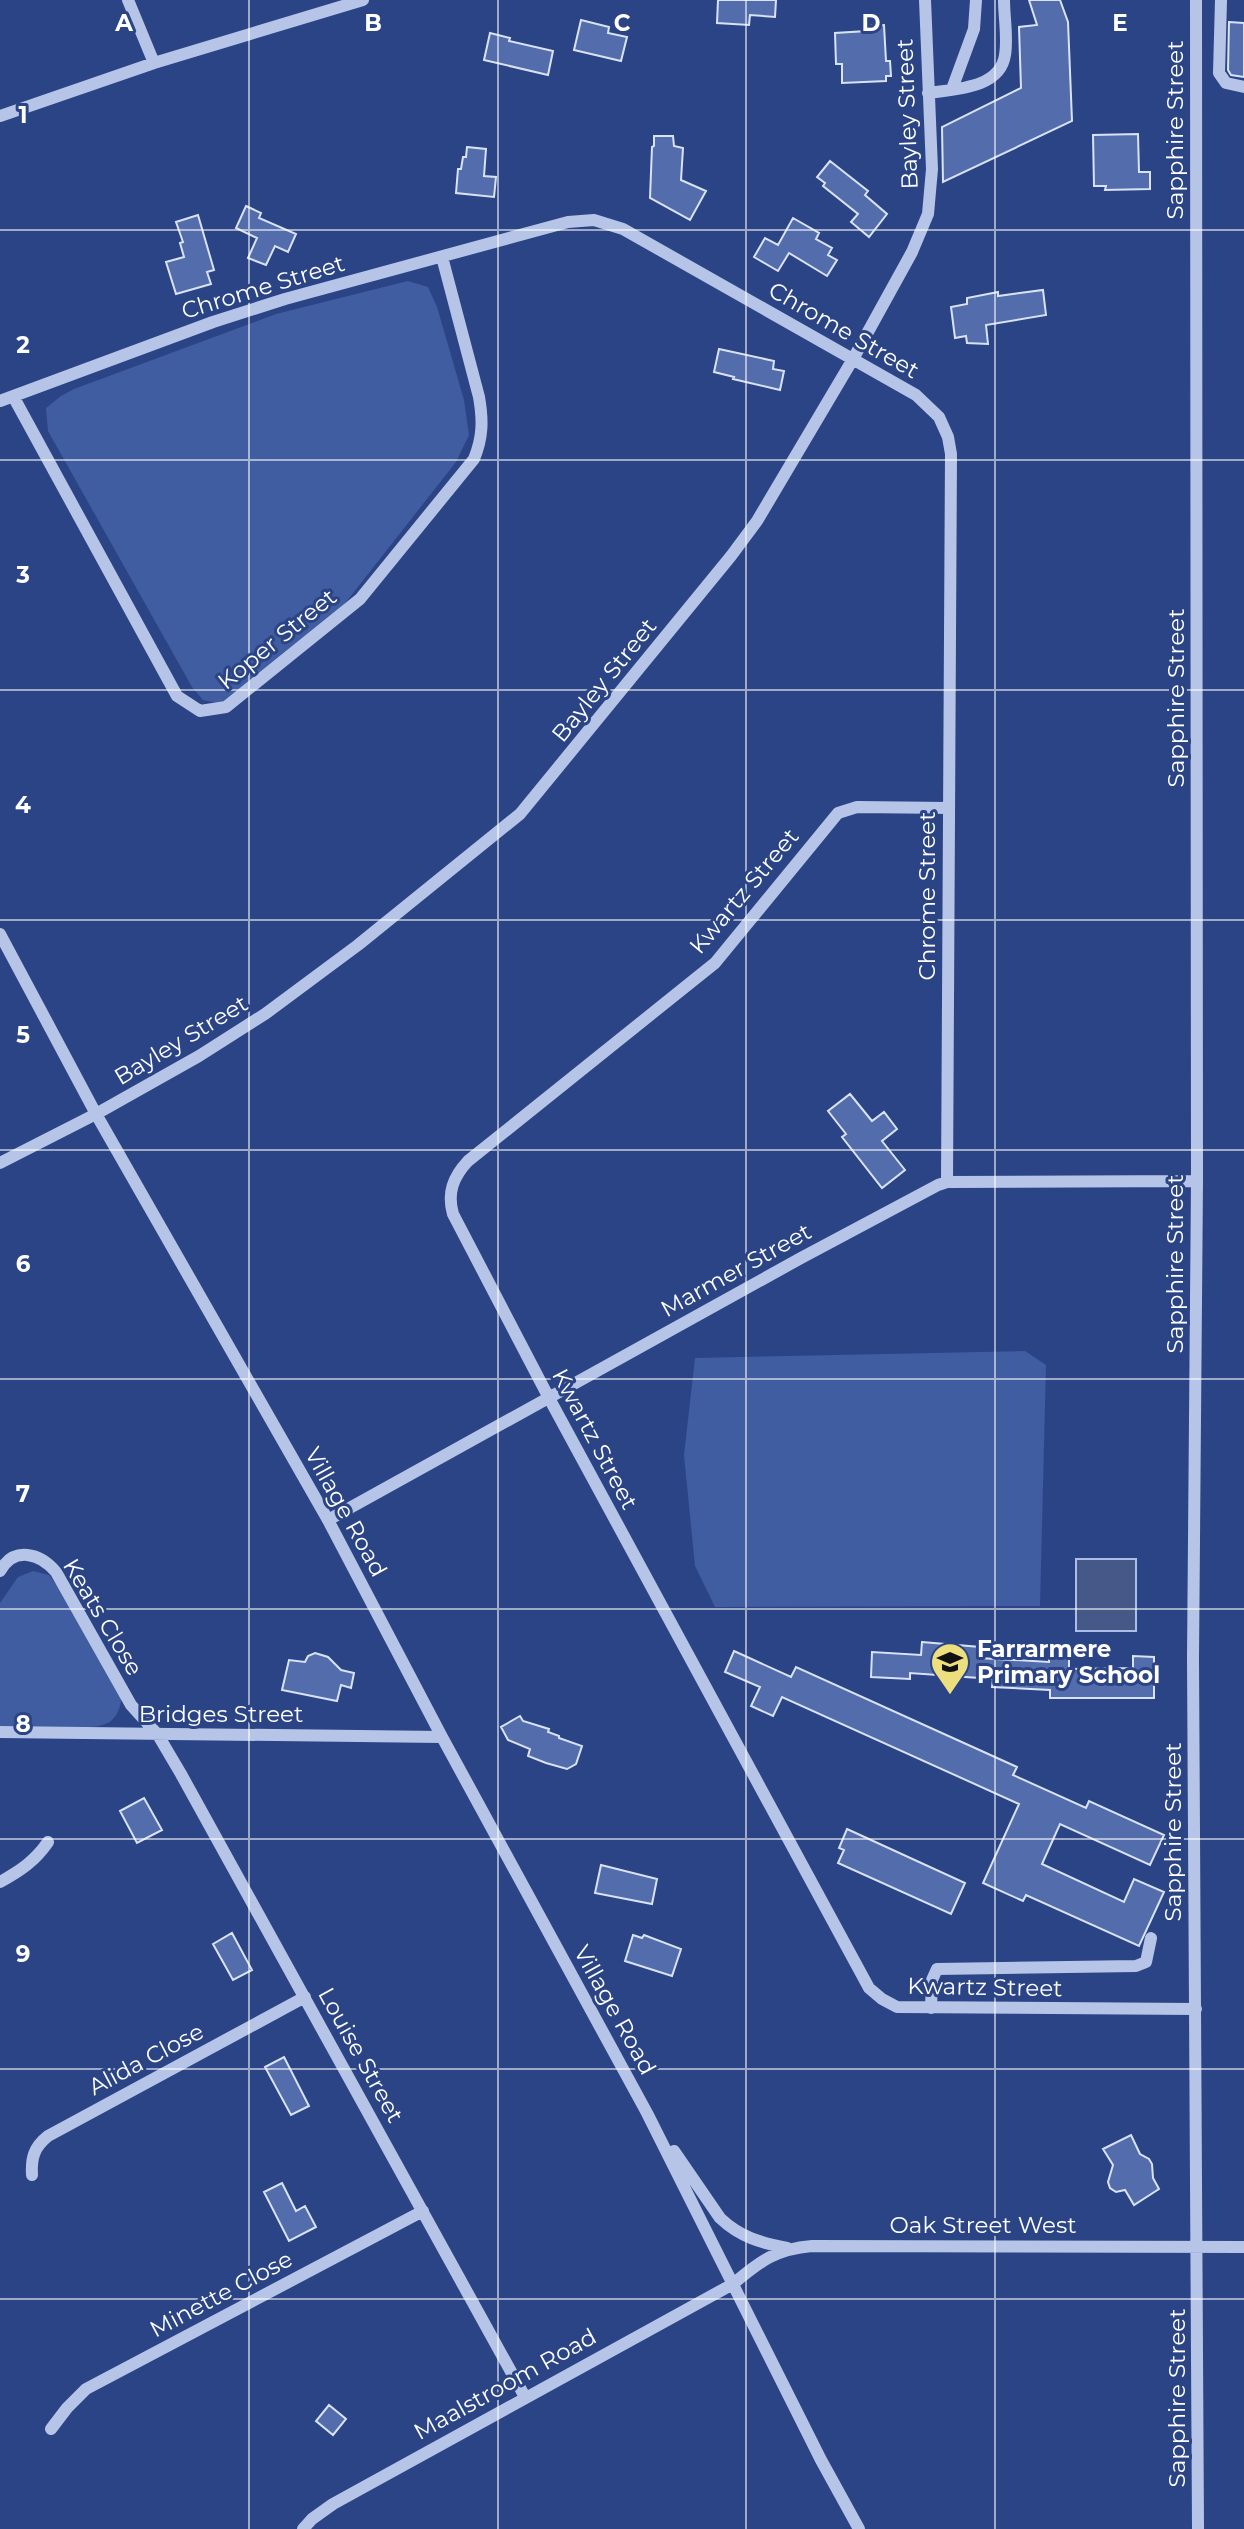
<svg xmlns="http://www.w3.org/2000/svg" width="1244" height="2529" viewBox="0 0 1244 2529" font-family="Montserrat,sans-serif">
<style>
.green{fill:#405da1}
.water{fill:#465887;stroke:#abbee7;stroke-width:2}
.building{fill:#536dac;stroke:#d9e2f6;stroke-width:2}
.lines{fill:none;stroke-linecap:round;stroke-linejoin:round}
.minor{stroke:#b6c5e7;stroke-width:12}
.grid{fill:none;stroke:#fff;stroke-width:2;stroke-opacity:0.55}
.labels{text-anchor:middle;stroke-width:6;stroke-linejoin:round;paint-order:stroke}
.street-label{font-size:23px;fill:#fff;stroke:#2b4485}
.poi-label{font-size:23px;font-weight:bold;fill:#fff;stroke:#2b4485;text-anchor:start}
.grid-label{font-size:23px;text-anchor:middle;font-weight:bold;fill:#fff;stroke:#2b4485;stroke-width:6;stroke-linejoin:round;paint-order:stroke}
</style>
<rect width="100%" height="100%" fill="#2b4485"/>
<!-- green -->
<path class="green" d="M408,281l20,6 9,20 27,93 5,35 -13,27 -117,149 -117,93 -19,-4 -11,-13 -144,-256 -2,-23 15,-12 13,-7 202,-75z
M1025,1351l21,14 -6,241 -325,1 -20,-41 -11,-111 11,-97z
M33,1571l16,4 15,20 58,100c-1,9 -3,19 -11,26 -16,13 -88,5 -111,5v-123l18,-26z"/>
<!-- water -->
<path class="water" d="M1076,1559h60v72h-60z"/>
<!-- building -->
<path class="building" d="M718,0h58l-1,17 -25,-2 -1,10 -32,-2z
M1029,0h31l8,22 4,99 -129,61 -1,-55 79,-39 -2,-61 18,-2z
M581,20l28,7 -1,6 19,4 -6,24 -47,-11z
M1229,22l15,1v54l-13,-2 -3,-5z
M884,25l2,36h4l1,15h-5v5l-44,2v-19h-6l-1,-31 32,-2v-5z
M490,33l20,5 -1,3 44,10 -5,24 -64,-15z
M1138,134l1,38h11v17l-45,1 1,-4h-12l-1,-51z
M654,136h19l1,10 9,2 -2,32 25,11 -16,29 -40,-22 2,-51 2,-1z
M467,147l19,2 -2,27 12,1 -2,20 -38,-4 2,-24h3l2,-12h3z
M830,161l38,30 -3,4 22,19 -18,23 -18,-15 7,-8 -35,-28 2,-3 -8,-6z
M246,206l15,7 -2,5 37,16 -8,18 -13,-6 -9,19 -18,-7 9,-20 -21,-10z
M198,215l16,55 -7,2 4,12 -35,10 -10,-32 18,-5 -4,-14 3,-1 -7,-20z
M793,218l26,15 -3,6 16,9 -4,7 9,5 -10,16 -38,-23 -11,18 -24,-14 11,-19 13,7z
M1043,290l3,25 -60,10 2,19 -21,-1 -1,-7 -11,2 -4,-31 16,-3v-6l31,-6v4z
M719,349l55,12 -1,8 11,2 -4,19 -47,-11 1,-2 -20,-5z
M850,1094l22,27 12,-9 13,17 -15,12 23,29 -23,18 -40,-51 4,-3 -18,-23z
M922,1642l58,5 -1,11 70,4v-5h20v12l64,-1v-12l21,1v41h-104v-8l-58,-3 1,-8 -83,-6v6l-39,-2 1,-25 49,3z
M734,1651l57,26 5,-10 221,100 -4,8 73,33 3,-7 75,34 -14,30 -90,-41 -18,40 82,38 10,-23 30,13 -25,54 -113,-51 -3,6 -40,-18 36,-79 -237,-107 -9,19 -22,-10 9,-19 -35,-15z
M315,1653l13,4 13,13 13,3 -3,15 -10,-3 -4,16 -55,-11 7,-30 16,2 3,-6z
M520,1716l3,5 26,8 -1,3 11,4v2l23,8 -6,18 -9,5 -21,-6 -18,-7 2,-7 -22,-9 -7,-13z
M144,1798l18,32 -25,13 -17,-32z
M847,1829l118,54 -14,31 -113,-51 6,-13 -5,-2z
M601,1865l56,14 -5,25 -57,-11z
M232,1933l20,37 -19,10 -20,-36z
M633,1935l9,3 2,-3 37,14 -9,27 -47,-15z
M284,2057l25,49 -18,9 -26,-48z
M1131,2135l9,19 9,5 3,5 1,14 6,11 -25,16 -9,-15 -9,2 -6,-4 -2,-6 5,-17 -10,-16z
M282,2183l14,28 9,-5 11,21 -27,14 -25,-49z
M329,2405l17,14 -13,16 -17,-14z"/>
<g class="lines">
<!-- minor -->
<path class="minor" d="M128,0l26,63
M1196,0l1,1181 -4,478 5,870
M1221,0l-2,73 7,10 18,4
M952,89l22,-60 2,-29
M928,93c26,-4 72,-4 77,-38 3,-17 -1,-38 -1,-55
M0,116l154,-53 209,-63
M13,396l164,300 23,15 26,-4 134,-108 114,-140c9,-22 9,-39 5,-62l-37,-140
M0,401l213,-79 72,-23 283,-77 26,-2 29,9 293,166 23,22 9,20 3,17 -4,728
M949,808l-92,-1 -19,6 -123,150 -247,198c-15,16 -21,32 -15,53l96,184 320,590 13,11 15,8 299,2
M0,934l96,180 232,406 114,217 205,376 174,347 38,69
M0,1163l96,-49 103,-58 66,-42 93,-69 162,-131 211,-258 26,-35 96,-162 59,-107 16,-38 4,-45 -7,-169
M328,1520l473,-262 137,-73 9,-3 250,-1
M0,1571c14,-25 40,-18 56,1l75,133 27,30 23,39 344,623
M0,1732l442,5
M0,1882c20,-11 35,-21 48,-40
M931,2008l1,-28 5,-11 199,-3 10,-4 5,-24
M674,2151l46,67c20,19 41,25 67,30
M32,2175c-1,-17 2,-28 16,-39l257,-139
M51,2429l16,-21 19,-19 337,-178
M303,2529l9,-10 21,-15 400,-220c27,-23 43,-35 79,-38l432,1"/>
</g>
<!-- grid -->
<path class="grid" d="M249,0v2529M498,0v2529M746,0v2529M995,0v2529M0,230h1244M0,460h1244M0,690h1244M0,920h1244M0,1150h1244M0,1379h1244M0,1609h1244M0,1839h1244M0,2069h1244M0,2299h1244"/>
<!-- icons -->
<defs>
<symbol id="school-pin" viewBox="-11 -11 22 30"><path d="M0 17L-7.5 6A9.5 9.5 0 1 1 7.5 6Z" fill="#edde7e" stroke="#2b4485"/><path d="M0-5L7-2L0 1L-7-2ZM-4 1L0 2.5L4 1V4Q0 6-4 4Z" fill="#111"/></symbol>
</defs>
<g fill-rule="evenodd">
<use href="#school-pin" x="928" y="1640" width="44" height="60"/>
</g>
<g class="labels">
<!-- street labels -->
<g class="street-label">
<text transform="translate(907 114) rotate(-92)" y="8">Bayley Street</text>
<text transform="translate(1175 130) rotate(-90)" y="8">Sapphire Street</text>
<text transform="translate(263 287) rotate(-17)" y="8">Chrome Street</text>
<text transform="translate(844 330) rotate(30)" y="8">Chrome Street</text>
<text transform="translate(277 639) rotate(-39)" y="8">Koper Street</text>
<text transform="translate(604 680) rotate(-51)" y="8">Bayley Street</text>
<text transform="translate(1176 698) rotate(-90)" y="8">Sapphire Street</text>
<text transform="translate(744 891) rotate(-50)" y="8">Kwartz Street</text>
<text transform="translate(927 896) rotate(-90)" y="8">Chrome Street</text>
<text transform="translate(181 1040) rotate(-31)" y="8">Bayley Street</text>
<text transform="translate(1175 1264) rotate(-90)" y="8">Sapphire Street</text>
<text transform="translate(736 1270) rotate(-29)" y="8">Marmer Street</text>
<text transform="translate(595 1439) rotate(62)" y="8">Kwartz Street</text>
<text transform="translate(346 1512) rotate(61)" y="8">Village Road</text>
<text transform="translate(103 1617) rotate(59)" y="8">Keats Close</text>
<text x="221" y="1722">Bridges Street</text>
<text transform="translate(1173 1832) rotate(-90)" y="8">Sapphire Street</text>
<text transform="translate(985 1987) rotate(1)" y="8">Kwartz Street</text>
<text transform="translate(615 2010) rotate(61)" y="8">Village Road</text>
<text transform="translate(361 2055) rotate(61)" y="8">Louise Street</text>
<text transform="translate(146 2059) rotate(-28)" y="8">Alida Close</text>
<text x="983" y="2233">Oak Street West</text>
<text transform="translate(221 2294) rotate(-28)" y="8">Minette Close</text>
<text transform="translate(505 2384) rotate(-29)" y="8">Maalstroom Road</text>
<text transform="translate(1177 2398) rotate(-90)" y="8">Sapphire Street</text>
</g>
<!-- poi labels -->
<g class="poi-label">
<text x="977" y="1657">Farrarmere<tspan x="977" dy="26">Primary School</tspan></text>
</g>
</g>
<g class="grid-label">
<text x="124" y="31">A</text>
<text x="373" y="31">B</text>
<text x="622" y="31">C</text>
<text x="871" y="31">D</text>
<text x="1120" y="31">E</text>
<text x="23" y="123">1</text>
<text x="23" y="353">2</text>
<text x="23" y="583">3</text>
<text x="23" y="813">4</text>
<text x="23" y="1043">5</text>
<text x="23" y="1272">6</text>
<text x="23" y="1502">7</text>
<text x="23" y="1732">8</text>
<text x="23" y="1962">9</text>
</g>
</svg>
